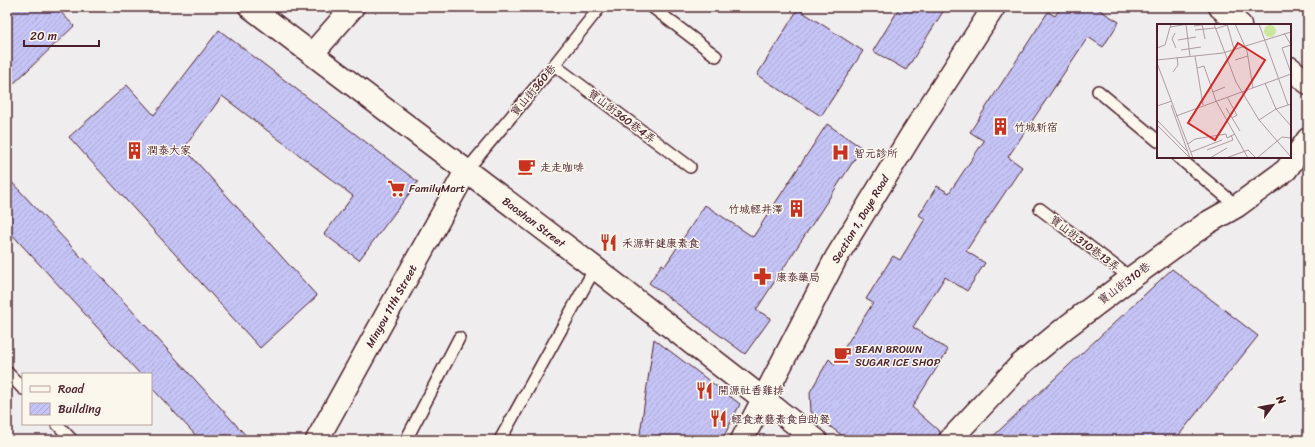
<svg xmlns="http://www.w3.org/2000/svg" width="1315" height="447" viewBox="0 0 1315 447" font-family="Sriracha,'LXGW WenKai TC',sans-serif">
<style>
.building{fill:url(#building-hatch);stroke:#4a1f2b}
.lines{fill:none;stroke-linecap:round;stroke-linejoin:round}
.service-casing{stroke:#4a1f2b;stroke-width:14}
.minor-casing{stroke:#4a1f2b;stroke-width:25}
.service{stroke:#fbf7ec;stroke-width:11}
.minor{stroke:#fbf7ec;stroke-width:22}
.labels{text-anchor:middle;stroke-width:3;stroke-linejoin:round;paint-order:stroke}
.street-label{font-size:11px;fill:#4a1f2b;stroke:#fbf7ec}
.poi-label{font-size:11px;fill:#4a1f2b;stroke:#fbf7ec;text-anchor:start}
.inset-road{fill:none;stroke:#ae9ba0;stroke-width:1}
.view{fill:#d62828;fill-opacity:0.15;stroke:#d62828;stroke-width:2}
.inset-edge{fill:none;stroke:#4a1f2b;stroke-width:2}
</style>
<defs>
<pattern id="building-hatch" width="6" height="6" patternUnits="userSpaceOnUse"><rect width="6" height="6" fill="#c5c4f6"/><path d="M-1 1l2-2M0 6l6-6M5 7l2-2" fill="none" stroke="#aba8d3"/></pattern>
</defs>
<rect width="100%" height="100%" fill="#f0edee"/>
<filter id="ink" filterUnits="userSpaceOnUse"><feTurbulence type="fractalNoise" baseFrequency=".025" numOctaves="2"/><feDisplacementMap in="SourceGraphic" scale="8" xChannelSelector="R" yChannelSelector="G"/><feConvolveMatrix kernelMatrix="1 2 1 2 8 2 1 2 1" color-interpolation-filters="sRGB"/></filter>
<g filter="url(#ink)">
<!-- building -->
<path class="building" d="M7,7h49l18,19 -67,64z
M900,7h46l-40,63 -33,-19z
M1061,7h34l24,15 -16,25 -15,-10 -80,120 14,10 -56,84 19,12 -18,28 -22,-14 -32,50 35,23 -36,57 28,25 -2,8h-90l-37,-28 -1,-20 19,-33 5,5 39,-61 -7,-4 27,-43 7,4 25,-41 -6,-4 18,-29 12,7 35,-52 -14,-9 78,-120 7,4z
M798,9l65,42 -42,65 -64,-41z
M219,30l199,152 -59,78 -35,-26 29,-38 -131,-100 -38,52 133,148 -57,52 -191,-211 58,-52 27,30z
M827,124l35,24 -106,162 15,8 -26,36 -96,-71 13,-19 3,2 40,-61 48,32z
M7,177l75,81 1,-1 167,183h-50l-49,-53v-13h-11l-133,-145z
M1172,269l86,67 -83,104h-186z
M654,339l86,65 -18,36h-83z"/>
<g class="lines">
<defs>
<path id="service" d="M652,7l64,49
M554,65l136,102
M1098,91l60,50
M1178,157l59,49
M466,171l88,-106 46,-58
M1040,209l91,69
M7,372l16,17
M57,424l15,16
M406,440l53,-102
M500,440l95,-172"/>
<path id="minor" d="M250,7l345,261 221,172
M1220,7l20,18
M312,54l41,-47
M1290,68l18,15
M317,440l149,-269
M742,440l94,-182 76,-124 82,-127
M950,440l70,-75 45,-37 66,-50 76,-55 30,-17 49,-36 22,-31"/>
</defs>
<!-- service casing -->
<use href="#service" class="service-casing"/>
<!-- minor casing -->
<use href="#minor" class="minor-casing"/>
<!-- service -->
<use href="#service" class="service"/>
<!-- minor -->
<use href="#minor" class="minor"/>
</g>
</g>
<!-- icons -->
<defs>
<symbol id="building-bare" viewBox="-9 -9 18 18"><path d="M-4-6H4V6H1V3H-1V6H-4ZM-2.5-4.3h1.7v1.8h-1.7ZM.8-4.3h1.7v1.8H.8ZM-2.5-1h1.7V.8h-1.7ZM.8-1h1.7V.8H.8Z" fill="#c8321e" stroke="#fbf7ec" stroke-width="2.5" paint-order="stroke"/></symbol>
<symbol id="hospital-bare" viewBox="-9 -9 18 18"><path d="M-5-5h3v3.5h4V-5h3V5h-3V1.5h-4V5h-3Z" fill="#c8321e" stroke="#fbf7ec" stroke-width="2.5" paint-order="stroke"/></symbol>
<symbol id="cafe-bare" viewBox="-9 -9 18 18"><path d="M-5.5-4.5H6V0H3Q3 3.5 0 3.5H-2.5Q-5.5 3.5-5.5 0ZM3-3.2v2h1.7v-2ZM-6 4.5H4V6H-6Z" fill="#c8321e" stroke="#fbf7ec" stroke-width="2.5" paint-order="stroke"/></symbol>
<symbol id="supermarket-bare" viewBox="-9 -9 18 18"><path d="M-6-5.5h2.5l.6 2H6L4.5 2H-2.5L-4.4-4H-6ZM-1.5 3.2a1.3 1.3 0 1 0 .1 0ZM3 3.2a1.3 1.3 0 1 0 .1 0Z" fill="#c8321e" stroke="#fbf7ec" stroke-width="2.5" paint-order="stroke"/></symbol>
<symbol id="restaurant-bare" viewBox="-9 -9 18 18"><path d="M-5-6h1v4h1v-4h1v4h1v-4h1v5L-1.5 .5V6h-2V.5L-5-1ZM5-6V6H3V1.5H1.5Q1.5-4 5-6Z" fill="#c8321e" stroke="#fbf7ec" stroke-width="2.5" paint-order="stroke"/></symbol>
<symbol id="pharmacy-bare" viewBox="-9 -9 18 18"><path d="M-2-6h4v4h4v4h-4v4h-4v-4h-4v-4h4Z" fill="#c8321e" stroke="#fbf7ec" stroke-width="2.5" paint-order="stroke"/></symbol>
</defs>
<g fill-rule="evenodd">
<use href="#building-bare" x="988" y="114" width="25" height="25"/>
<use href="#building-bare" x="122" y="138" width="25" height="25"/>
<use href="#hospital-bare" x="828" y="140" width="25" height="25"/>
<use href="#cafe-bare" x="514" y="154" width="25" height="25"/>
<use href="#supermarket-bare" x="384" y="176" width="25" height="25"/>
<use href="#building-bare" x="784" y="196" width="25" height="25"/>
<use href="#restaurant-bare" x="596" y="230" width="25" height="25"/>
<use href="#pharmacy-bare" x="750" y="264" width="25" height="25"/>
<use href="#cafe-bare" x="830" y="342" width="25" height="25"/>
<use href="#restaurant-bare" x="692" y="378" width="25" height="25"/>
<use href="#restaurant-bare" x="706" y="406" width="25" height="25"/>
</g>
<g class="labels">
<!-- street labels -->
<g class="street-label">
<text transform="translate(533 90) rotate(-50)" y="4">寶山街360巷</text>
<text transform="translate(622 116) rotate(37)" y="4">寶山街360巷4弄</text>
<text transform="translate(860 219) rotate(-59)" y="4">Section 1, Daye Road</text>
<text transform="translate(534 222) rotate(37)" y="4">Baoshan Street</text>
<text transform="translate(1085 243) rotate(37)" y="4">寶山街310巷13弄</text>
<text transform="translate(1124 283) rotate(-37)" y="4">寶山街310巷</text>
<text transform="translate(391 306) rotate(-61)" y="4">Minyou 11th Street</text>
</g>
<!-- poi labels -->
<g class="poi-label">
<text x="1014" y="131">竹城新宿</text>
<text x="147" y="154">潤泰大家</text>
<text x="854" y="157">智元診所</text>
<text x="540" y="171">走走咖啡</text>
<text x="409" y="192">FamilyMart</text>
<text x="783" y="213" text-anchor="end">竹城輕井澤</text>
<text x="622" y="247">禾源軒健康素食</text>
<text x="776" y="281">康泰藥局</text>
<text x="855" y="353">BEAN BROWN<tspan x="855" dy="13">SUGAR ICE SHOP</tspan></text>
<text x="718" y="394">開源社香雞排</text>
<text x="731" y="423">輕食煮藝素食自助餐</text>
</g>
</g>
<!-- overview -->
<g transform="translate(1157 24)">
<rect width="134" height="134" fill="#f0edee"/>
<path d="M107 7a6 6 0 1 1 12 0a6 6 0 1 1-12 0Z" fill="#cbe79e"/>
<path class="inset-road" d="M45,0l3,15M57,0l22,58 23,38 32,37M70,0l7,25M78,0l12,27 6,37M102,0l29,81M29,1l4,31M37,2l13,-2M13,3l18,-3M58,5l15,-5M38,6l20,-2M18,9l-3,6 4,9M127,9l7,12M21,16l18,-3M0,24l8,-3 6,-21M24,26l20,-3M38,32l8,49M0,36l66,-7 68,-21M78,36l13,-4M0,39l36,95M40,44l7,-2 12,35 32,57M16,48l5,-7 -1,-8M134,49l-9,-25 9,-3M108,59l11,26 15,17M56,68l12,-5M70,73l10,18 -5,3M14,81l19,53M0,82l15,-5M69,84l14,23M19,92l115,-42M0,96l30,31M102,96l17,-11 15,-5M0,101l32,32M31,120l7,-5 31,-5 1,4 8,-4M50,126l26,-10 -2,-5M34,128l31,-12M53,134l17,-10M69,134l22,-8 8,8M100,134l25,-21 9,1"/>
<path class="view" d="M81,19l27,17 -50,80 -27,-17z"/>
<rect width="134" height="134" class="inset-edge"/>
</g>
<!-- margin -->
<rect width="1315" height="447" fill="none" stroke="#fbf7ec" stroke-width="24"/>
<rect x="12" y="12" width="1291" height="423" fill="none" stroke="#4a1f2b" stroke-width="1.5" filter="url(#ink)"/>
<!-- legend -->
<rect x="22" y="373" width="130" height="52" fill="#fbf7ec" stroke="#b4a19f"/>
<rect x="30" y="386" width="20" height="6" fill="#fbf7ec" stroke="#b4a19f"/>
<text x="58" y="393" font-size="12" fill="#4a1f2b">Road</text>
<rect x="30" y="403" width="20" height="12" fill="url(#building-hatch)" stroke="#b4a19f"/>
<text x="58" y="413" font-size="12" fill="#4a1f2b">Building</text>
<!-- north arrow -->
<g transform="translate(1273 405) rotate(58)" stroke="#fbf7ec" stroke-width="3" paint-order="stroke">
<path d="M0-3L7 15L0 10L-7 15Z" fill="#4a1f2b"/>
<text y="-6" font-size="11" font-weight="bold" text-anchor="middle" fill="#4a1f2b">N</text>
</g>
<!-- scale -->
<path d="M24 40v6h75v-6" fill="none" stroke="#4a1f2b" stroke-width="2"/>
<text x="30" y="40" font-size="12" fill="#4a1f2b" stroke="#fbf7ec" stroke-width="3" paint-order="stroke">20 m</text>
</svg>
